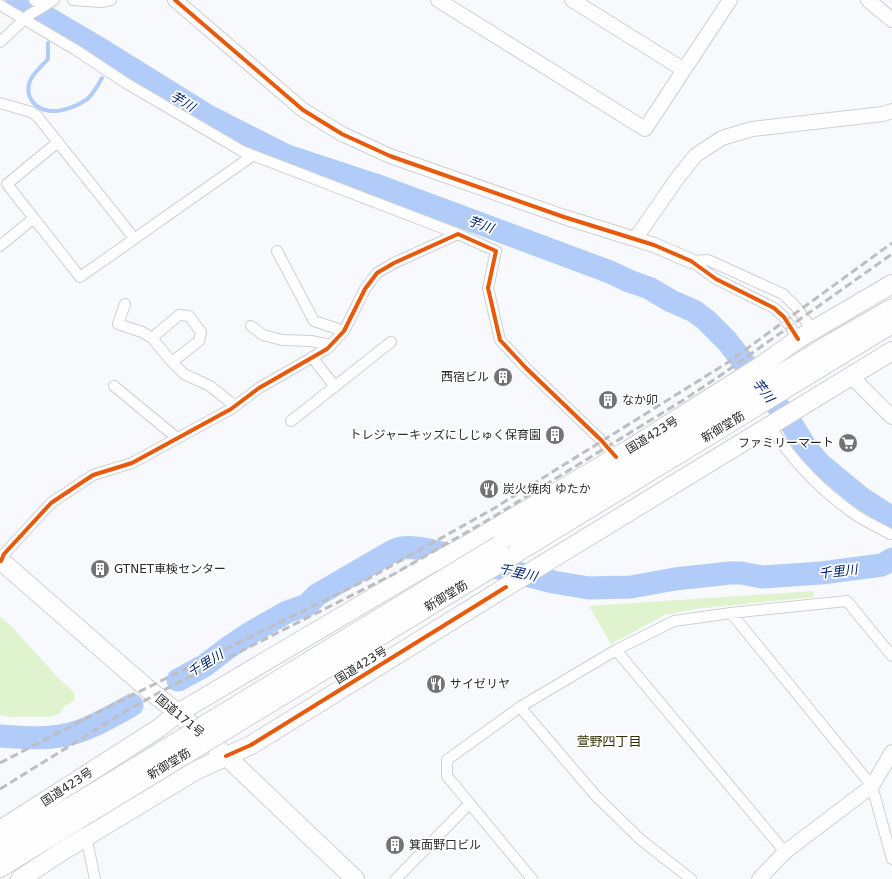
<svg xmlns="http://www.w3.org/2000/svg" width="892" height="879" viewBox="0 0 892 879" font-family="'DejaVu Sans','Noto Sans JP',sans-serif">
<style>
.green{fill:#e0f3cf}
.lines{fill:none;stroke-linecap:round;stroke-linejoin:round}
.stream{stroke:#b1ccf9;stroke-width:4}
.river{stroke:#b1ccf9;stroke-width:23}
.street-casing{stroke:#cfd0d2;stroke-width:12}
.secondary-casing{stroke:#cfd0d2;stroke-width:16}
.highway-casing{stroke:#cfd0d2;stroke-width:20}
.street{stroke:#fefeff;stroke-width:10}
.secondary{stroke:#fefeff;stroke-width:14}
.highway{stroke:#fefeff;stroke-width:18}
.rail{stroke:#bebec0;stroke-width:3;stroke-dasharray:8 4;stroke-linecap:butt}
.highway-bridge-casing{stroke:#cfd0d2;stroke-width:20;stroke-linecap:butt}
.highway-bridge{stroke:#fefeff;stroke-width:18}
.cycleway-casing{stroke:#fff;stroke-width:6}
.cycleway{stroke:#e8590c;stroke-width:4}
.labels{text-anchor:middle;stroke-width:3.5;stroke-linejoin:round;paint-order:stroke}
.poi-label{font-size:12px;fill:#2b2b2d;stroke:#fff;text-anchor:start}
.street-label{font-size:12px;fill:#2b2b2d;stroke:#fff}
.water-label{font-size:13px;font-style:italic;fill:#00246a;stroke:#fff}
.neighbourhood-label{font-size:13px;fill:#343005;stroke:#fff}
</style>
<rect width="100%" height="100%" fill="#f8f9fc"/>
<!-- green -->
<path class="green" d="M813,591l1,6 -120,12 -29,6 -54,29 -22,-38z
M0,616l14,13 45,50 14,12 2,5 -1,5 -9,5 -6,8 -9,3h-39l-11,-2z"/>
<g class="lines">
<!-- stream -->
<path class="stream" d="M45,18l1,4
M48,43v16c-6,7 -14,13 -18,22 -6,15 5,29 21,30 11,1 26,-5 35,-11 7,-5 12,-15 16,-22
M111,66l5,-7"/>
<!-- river -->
<path class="river" d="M17,0l83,49 108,67 79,40 97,32 226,84 19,9 20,7 22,13 23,10 12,9 21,21 64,82 14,23 14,17 41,34 32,21
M178,680l26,-14 25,-19 23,-15 35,-20 20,-7 10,-10 74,-43c12,-7 25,-4 38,-2l124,32 36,6 42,-1 44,-8 55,-6h11l21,4 59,-4 61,-8 10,-6
M0,736c25,2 53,4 77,-4 19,-6 37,-17 55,-27"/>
<defs>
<path id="street" d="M34,0l9,6
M73,0l28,2 10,-2
M0,5l76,45 50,33 116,68 216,83
M0,42l29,-27 25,-15
M0,103l31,9 6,4 97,122
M58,142l-51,42 73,93 172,-121
M0,246l34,-28
M277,251l37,70 30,10
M691,261l17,-1 75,34 14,14 11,16 8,5
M691,261l25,18 58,29 10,9 14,22
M125,304l-7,20 24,8 10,6 20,24 12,12 26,12 25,20
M251,326l12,9 19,5 29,1 20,4
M152,338l27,-23 10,1 12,16 -2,9 -27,21
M312,357l23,30
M114,386l63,52
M291,421l100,-79
M770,426c22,34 49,63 83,87 11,8 25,14 37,21
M1,561l3,-7 47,-51 42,-28 39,-12 99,-54 28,-21 68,-39 17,-18 21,-42 12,-16 17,-10 64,-29 38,17 -8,37 12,52 26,28 75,72 15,17
M731,613l141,173 20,73
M616,650l169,202
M520,707l76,89 45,44 50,39
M86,836l9,43
M396,879l73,-75
M532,879l-85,-103v-16l73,-53 96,-57 58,-29 57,-8 116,-12 45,55"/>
<path id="secondary" d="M175,0l128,110 39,24 48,22 174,61 90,28 37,16
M438,0l207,129 85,-129
M572,0l112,70
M868,0l24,20
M635,239l44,-63 17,-21 26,-17 30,-9 131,-15 9,-3
M851,376l41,41
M759,879l26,-27 87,-66 20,-34"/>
<path id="highway" d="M499,545l334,-203 59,-34
M515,554l377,-230
M0,560l149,130 29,23 48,43 129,123
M0,830l159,-102 19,-15 247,-146 42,-22 164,-97 131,-83 36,-26 94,-55
M0,850l70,-43
M0,868l78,-48
M20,879l41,-27 134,-81 56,-26 255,-158 386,-236"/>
</defs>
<!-- street casing -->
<use href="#street" class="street-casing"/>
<!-- secondary casing -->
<use href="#secondary" class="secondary-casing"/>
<!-- highway casing -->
<use href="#highway" class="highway-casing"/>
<!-- street -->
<use href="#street" class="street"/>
<!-- secondary -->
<use href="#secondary" class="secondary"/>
<!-- highway -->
<use href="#highway" class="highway"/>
<!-- rail -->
<path class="rail" d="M0,763l108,-56 258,-127 127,-71 234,-146 165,-120
M0,789l126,-78 36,-20 232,-117 99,-57 192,-118 39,-26 168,-119"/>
<defs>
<path id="highway-bridge" d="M70,807l429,-262
M78,820l437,-266"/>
</defs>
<!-- highway-bridge casing -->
<use href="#highway-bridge" class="highway-bridge-casing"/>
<!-- highway-bridge -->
<use href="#highway-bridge" class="highway-bridge"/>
<defs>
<path id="cycleway" d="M175,0l128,110 39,24 48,22 174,61 90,28 37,16 25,18 58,29 10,9 14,22
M1,561l3,-7 47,-51 42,-28 39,-12 99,-54 28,-21 68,-39 17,-18 21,-42 12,-16 17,-10 64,-29 38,17 -8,37 12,52 26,28 75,72 15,17
M226,756l25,-11 255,-158"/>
</defs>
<!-- cycleway casing -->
<use href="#cycleway" class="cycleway-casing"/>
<!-- cycleway -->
<use href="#cycleway" class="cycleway"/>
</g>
<!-- icons -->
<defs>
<symbol id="building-disc" viewBox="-11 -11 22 22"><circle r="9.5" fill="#737375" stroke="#fff"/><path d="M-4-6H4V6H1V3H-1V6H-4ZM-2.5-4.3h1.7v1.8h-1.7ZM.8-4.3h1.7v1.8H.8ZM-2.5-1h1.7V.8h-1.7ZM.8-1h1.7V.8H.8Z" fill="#fff"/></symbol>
<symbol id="supermarket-disc" viewBox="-11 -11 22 22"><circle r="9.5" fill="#737375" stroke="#fff"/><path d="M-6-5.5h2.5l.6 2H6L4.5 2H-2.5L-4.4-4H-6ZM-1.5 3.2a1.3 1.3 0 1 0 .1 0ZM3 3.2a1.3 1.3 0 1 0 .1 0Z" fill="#fff"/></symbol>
<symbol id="restaurant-disc" viewBox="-11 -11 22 22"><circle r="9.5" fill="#737375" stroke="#fff"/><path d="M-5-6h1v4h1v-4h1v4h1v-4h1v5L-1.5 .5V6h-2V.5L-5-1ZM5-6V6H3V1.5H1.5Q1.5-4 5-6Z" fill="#fff"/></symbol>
</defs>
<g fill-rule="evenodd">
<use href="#building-disc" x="492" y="366" width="22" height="22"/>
<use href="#building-disc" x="597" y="389" width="22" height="22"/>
<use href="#building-disc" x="544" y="424" width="22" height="22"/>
<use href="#supermarket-disc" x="837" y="432" width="22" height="22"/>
<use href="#restaurant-disc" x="478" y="478" width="22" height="22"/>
<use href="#building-disc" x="89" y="558" width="22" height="22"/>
<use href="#restaurant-disc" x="425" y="673" width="22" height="22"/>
<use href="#building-disc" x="384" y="834" width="22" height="22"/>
</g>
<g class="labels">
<!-- poi labels -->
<g class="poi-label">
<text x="489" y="381" text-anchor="end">西宿ビル</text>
<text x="622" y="404">なか卯</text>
<text x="541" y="439" text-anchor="end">トレジャーキッズにしじゅく保育園</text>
<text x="834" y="447" text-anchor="end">ファミリーマート</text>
<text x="503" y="493">炭火焼肉 ゆたか</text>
<text x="114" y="573">GTNET車検センター</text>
<text x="450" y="688">サイゼリヤ</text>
<text x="409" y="849">箕面野口ビル</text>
</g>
<!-- street labels -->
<g class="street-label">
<text transform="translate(723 427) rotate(-31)" y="4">新御堂筋</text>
<text transform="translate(652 435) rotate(-32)" y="4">国道423号</text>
<text transform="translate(446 596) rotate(-31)" y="4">新御堂筋</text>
<text transform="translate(361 665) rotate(-32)" y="4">国道423号</text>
<text transform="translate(180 716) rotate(40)" y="4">国道171号</text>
<text transform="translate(169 764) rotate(-31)" y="4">新御堂筋</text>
<text transform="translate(67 787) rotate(-33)" y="4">国道423号</text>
</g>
<!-- water labels -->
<g class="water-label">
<text transform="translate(183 101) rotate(31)" y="5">芋川</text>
<text transform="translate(481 224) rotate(20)" y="5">芋川</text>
<text transform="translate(764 390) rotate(53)" y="5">芋川</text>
<text transform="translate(838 571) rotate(-7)" y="5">千里川</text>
<text transform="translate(518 572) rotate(13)" y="5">千里川</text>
<text transform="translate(205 663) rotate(-32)" y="5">千里川</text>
</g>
<!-- neighbourhood labels -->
<g class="neighbourhood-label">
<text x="609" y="746">萱野四丁目</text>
</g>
</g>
</svg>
